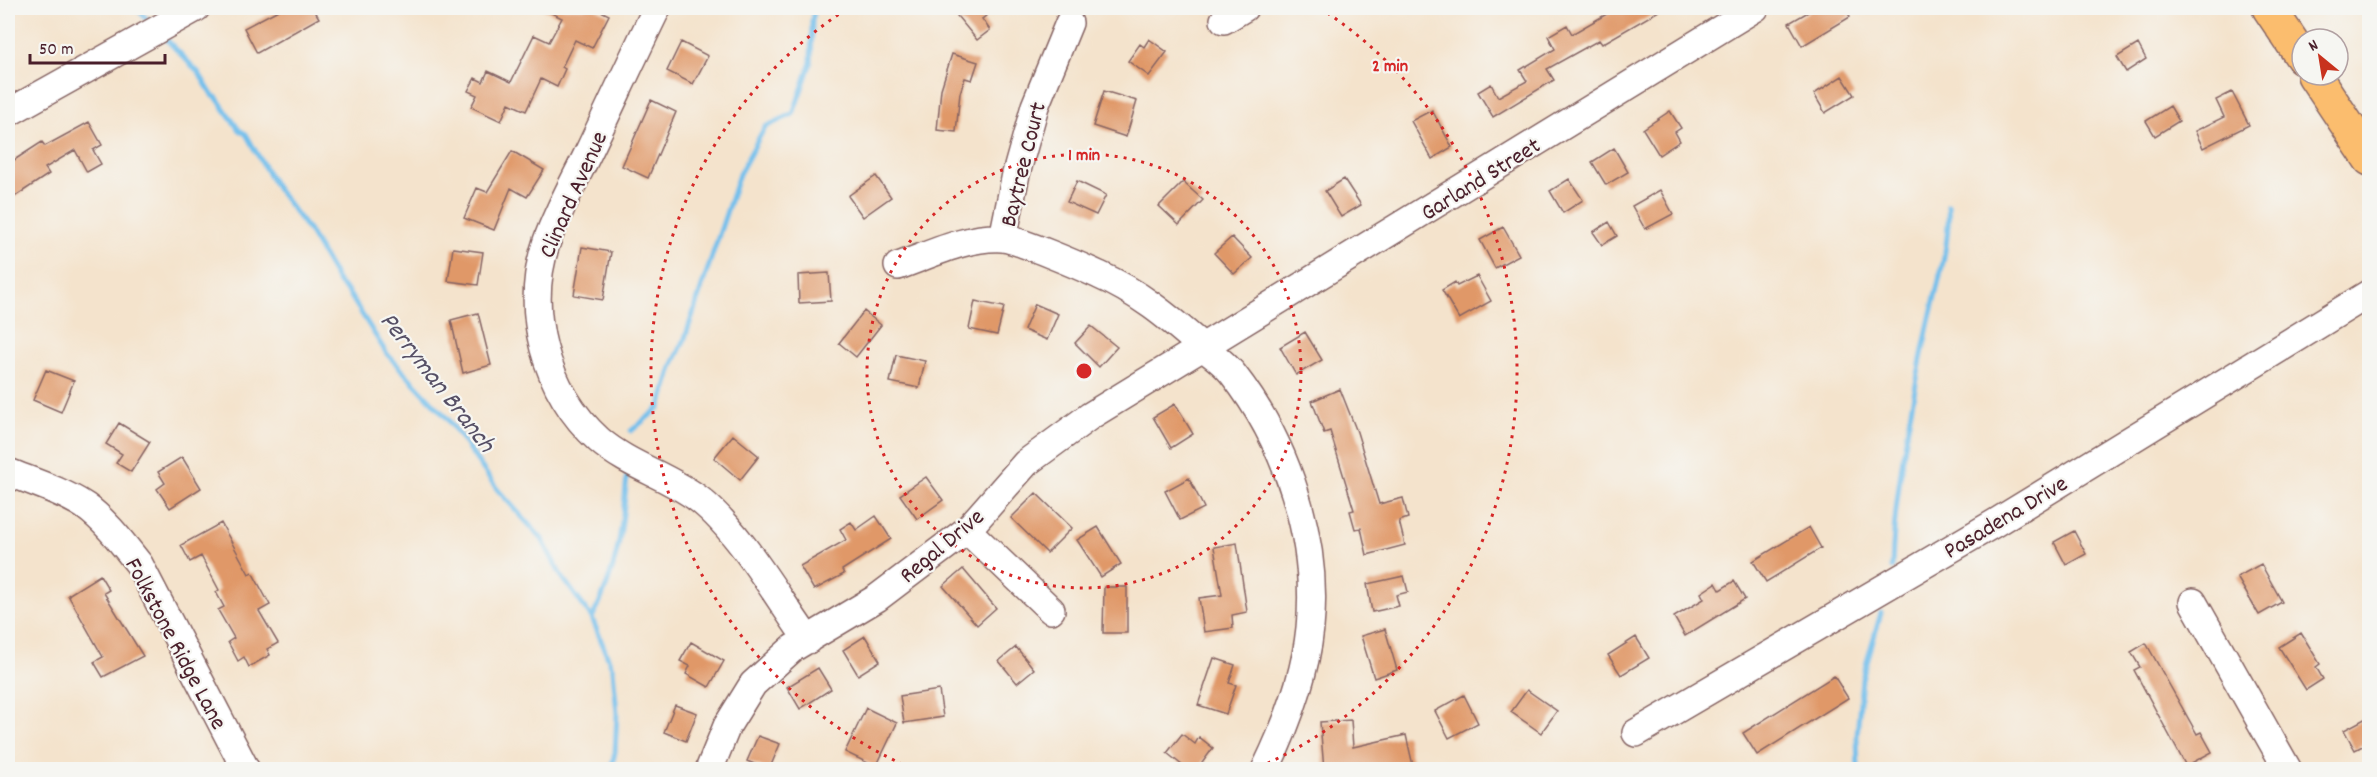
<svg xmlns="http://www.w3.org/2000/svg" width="2377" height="777" viewBox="0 0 2377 777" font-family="Dekko,sans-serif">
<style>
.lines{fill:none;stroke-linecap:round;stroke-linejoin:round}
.stream{stroke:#72bfec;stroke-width:5}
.building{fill:#e09867}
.minor-casing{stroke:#866463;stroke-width:30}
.major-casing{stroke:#866463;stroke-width:36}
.minor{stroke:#fff;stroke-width:27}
.major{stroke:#fbbd6e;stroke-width:33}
.ring{fill:none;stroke:#d62828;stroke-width:3;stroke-dasharray:3 6}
.labels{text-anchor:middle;stroke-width:4.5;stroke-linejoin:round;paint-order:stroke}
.street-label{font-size:24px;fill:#4a1f2b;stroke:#f6f6f2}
.water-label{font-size:26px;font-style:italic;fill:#564f65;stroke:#f6f6f2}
.centre{fill:#d62828;stroke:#f6f6f2;stroke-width:3}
.ring-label{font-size:18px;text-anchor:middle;font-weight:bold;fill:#d62828;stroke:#f6f6f2;stroke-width:4.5;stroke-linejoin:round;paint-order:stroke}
</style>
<rect width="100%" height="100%" fill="#f6f6f2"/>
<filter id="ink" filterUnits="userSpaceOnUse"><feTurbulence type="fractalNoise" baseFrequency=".0167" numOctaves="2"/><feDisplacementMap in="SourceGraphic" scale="12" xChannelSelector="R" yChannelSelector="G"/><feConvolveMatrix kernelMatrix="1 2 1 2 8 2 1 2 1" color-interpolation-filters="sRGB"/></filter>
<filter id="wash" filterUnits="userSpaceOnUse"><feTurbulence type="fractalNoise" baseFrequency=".008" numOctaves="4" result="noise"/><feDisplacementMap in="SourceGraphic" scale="24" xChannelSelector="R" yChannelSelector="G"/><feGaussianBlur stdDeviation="1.35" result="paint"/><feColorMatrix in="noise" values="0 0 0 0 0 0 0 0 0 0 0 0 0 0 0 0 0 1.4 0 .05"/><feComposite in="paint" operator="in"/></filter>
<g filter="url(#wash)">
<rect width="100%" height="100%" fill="#f4e3cc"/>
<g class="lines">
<!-- stream -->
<path class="stream" d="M136,8l10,10
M167,40l32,33 13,22 5,3 22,32 7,4 29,52 34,45 30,52 9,9 39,62 60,64 50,71 45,50 18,35 32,44 21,52 4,43 -2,39 -4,18
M631,431l29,-24 13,-43 11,-23 55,-167 26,-47 28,-13 18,-52 1,-42 3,-12
M1892,568c2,-75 18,-159 34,-232 8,-42 25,-88 22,-131
M592,618c26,-49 30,-88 35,-142
M1858,770l-1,-34 5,-57 19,-66"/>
</g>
<g id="blocks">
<!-- building -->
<path class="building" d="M282,8h31l6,10 -62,35 -13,-25z
M541,8h54l14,7 -17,33 -17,-8 -13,27 3,2 -8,18 -16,-8 -15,32 -17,-8 -8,18 -30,-14 6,-12 -9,-4 7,-13 8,4 5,-11 23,11 23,-47 15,7 13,-24z
M968,8h28l-14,11 8,11 -13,10 -20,-24z
M1617,8h47l-62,36 -3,-4 -52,29 7,11 -61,37 -15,-25 13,-8 7,13 29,-16 -7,-11 35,-21 -7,-13 19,-11 5,9z
M1815,8h30l5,9 -48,29 -13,-23z
M1149,39l18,13 -18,24 -21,-15 12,-17 4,3z
M681,42l27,14 -15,28 -26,-13z
M2138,44l8,15 -20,13 -9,-15z
M952,54l26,8 -6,18 -7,-2 -5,15 -4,39 -19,-2 4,-41z
M1842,76l12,19 -29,18 -11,-19z
M1104,91l33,10 -11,36 -33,-11z
M2232,92l17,33 -46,23 -8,-17 29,-14 -8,-17z
M651,100l25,12 -28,66 -26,-12z
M2170,106l9,15 -24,15 -9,-15z
M1432,110l20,37 -20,12 -21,-38z
M1670,111l11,17 -6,4 5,9 -21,14 -16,-26z
M89,122l13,23 -9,5 8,14 -14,8 -12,-22 -30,18 4,6 -41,27v-37l34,-22 3,4z
M1614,148l14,24 -22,13 -14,-23z
M512,151l32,19 -17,27 -16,-9 -17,42 -30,-12 13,-30 10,4z
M876,176l15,21 -28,20 -15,-21z
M1344,179l17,26 -20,12 -16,-26z
M1569,179l14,21 -20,13 -13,-22z
M1077,181l29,14 -10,20 -29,-13z
M1183,182l20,18 -24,25 -20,-19z
M1660,190l13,24 -28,15 -13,-23z
M1609,222l8,14 -15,9 -9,-13z
M1503,227l16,28 -24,13 -15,-28z
M1232,237l20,21 -18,16 -20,-21z
M582,247l29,5 -8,48 -29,-5z
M453,248l30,4 -5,33 -30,-4z
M829,273l2,28 -32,2 -1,-28z
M1477,276l14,25 -32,18 -17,-29 13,-8 2,4z
M975,301l29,6 -7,28 -28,-6z
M1035,304l23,10 -11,26 -23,-10z
M864,311l17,14 -25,32 -17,-14z
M478,313l13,52 -28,8 -12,-53z
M1091,326l26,21 -18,20 -24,-24z
M1305,332l17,28 -26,15 -16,-28z
M896,355l29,6 -6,27 -29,-6z
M46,370l28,11 -13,31 -28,-12z
M1340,389l17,43 22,72 24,-6 5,20 -9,3 6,24 -38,10 -6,-27 -6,1 -5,-18 4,-1 -24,-79 -6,2 -12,-32z
M1175,404l18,30 -22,14 -18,-31z
M119,423l31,19 -19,30 -15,-9 6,-9 -16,-10z
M733,435l26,21 -19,24 -26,-22z
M182,457l19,31 -31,20 -13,-19 8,-6 -7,-11z
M926,477l17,23 -26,19 -17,-24z
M1189,478l15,30 -24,12 -15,-29z
M1036,493l36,35 -25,25 -36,-35z
M876,516l15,23 -49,31 2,4 -30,16 -14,-24 46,-26 -6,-11 11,-7 5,8z
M221,523l28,51 3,-2 18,33 -11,6 19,32 -11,6 3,6 -21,12 -5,-10 -6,4 -10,-19 6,-4 -16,-28 6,-3 -8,-15 3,-2 -18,-34 -11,6 -9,-17z
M1098,527l23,37 -20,13 -24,-37z
M1809,527l12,21 -55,34 -13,-21z
M2074,531l12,23 -20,11 -12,-23z
M1237,543l10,69 -15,3 1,13 -29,4 -5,-34 23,-3 -8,-48z
M2261,564l21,38 -23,13 -22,-38z
M963,569l33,39 -19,17 -34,-39z
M100,575l9,15 -5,3 39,63 -40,21 -9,-15 9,-5 -35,-62z
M1404,576l4,16 -12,3 3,11 -27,6 -5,-28z
M1734,581l11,18 -60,37 -11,-19 30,-18 -3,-6 15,-10 4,7z
M1104,587h23v46h-24z
M1385,629l12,41 -23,8 -13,-42z
M2301,633l19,31 -4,3 7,12 -17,11 -27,-43z
M865,636l15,25 -22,14 -15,-25z
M1636,637l13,21 -28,17 -13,-20z
M691,642l33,19 -15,26 -23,-13 4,-8 -10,-5z
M2146,643l51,91 4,-2 11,20 -26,14 -52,-96 6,-3 -9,-15z
M1016,647l18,22 -17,14 -18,-22z
M1214,658l21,7 -6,18 7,2 -10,29 -28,-9z
M818,668l13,21 -31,20 -13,-22z
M1834,676l14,22 -91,57 -14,-22z
M939,690l4,27 -39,6 -4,-27z
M1527,690l30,21 -16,22 -30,-21z
M1464,695l14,28 -29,15 -14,-27z
M675,705l22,8 -11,28 -22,-9z
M866,708l31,15 -21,44 -31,-15z
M2370,716v26l-15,8 -11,-20z
M1351,720l2,27 53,-12 8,35h-90l-4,-48z
M1182,734l13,10 4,-7 14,11 -16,22h-9l-21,-17z
M758,736l22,8 -11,26 -22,-9z"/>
</g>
</g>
<g filter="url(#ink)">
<use href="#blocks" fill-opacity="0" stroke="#866463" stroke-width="1.5"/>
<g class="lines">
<defs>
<path id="minor" d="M657,8c-23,47 -45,95 -68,143 -14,29 -31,59 -42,90 -24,69 -2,150 52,199 30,26 70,36 101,60 41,33 77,97 108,140
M1224,20l20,-12
M8,113l188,-105
M1003,238l13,-64 19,-68 34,-83
M898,266c32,-11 69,-30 104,-28 15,1 80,29 97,37 39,17 68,41 100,69 11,9 25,18 34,30 54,69 86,166 77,254 -5,50 -23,97 -45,142
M8,472c25,10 54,19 77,34 21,15 38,38 54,58l107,206
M967,530l84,80
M2193,602l95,168
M1636,733l359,-210 375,-230
M709,770l18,-44 26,-42 40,-36 84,-50 90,-68 59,-67 64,-47 665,-408"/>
<path id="major" d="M2269,8l33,49
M2314,75l56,84"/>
</defs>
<!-- minor casing -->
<use href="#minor" class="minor-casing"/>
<!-- major casing -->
<use href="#major" class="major-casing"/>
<!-- minor -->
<use href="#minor" class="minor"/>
<!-- major -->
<use href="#major" class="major"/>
</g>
</g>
<!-- distance rings -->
<g class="ring">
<circle cx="1084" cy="371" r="217"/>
<path d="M911 768A433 433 0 0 1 848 8M1320 8A433 433 0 0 1 1257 768"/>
</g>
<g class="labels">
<!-- street labels -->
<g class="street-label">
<text transform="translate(1022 164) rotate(-76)" y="8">Baytree Court</text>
<text transform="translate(1480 178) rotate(-32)" y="8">Garland Street</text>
<text transform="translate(572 194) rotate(-66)" y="8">Clinard Avenue</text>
<text transform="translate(2005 516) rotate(-31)" y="8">Pasadena Drive</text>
<text transform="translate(941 545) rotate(-40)" y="8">Regal Drive</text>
<text transform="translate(177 643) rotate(62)" y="8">Folkstone Ridge Lane</text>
</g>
<!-- water labels -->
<g class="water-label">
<text transform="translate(439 381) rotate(52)" y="9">Perryman Branch</text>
</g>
</g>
<circle cx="1084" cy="371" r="9" class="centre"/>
<g class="ring-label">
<text x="1390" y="71">2 min</text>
<text x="1084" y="160">1 min</text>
</g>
<!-- margin -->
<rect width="2377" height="777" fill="none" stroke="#f6f6f2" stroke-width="30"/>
<!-- north arrow -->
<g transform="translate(2320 57) rotate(330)"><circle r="28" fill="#f6f6f2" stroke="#b1a0a2" stroke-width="1.5"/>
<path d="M0-4.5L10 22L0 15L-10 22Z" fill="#c8321e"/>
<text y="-9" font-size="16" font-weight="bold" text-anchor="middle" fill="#4a1f2b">N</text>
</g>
<!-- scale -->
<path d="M30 54v9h135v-9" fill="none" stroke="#4a1f2b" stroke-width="3"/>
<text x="39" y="54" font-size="18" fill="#4a1f2b" stroke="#f6f6f2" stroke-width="4.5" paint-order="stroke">50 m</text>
</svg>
